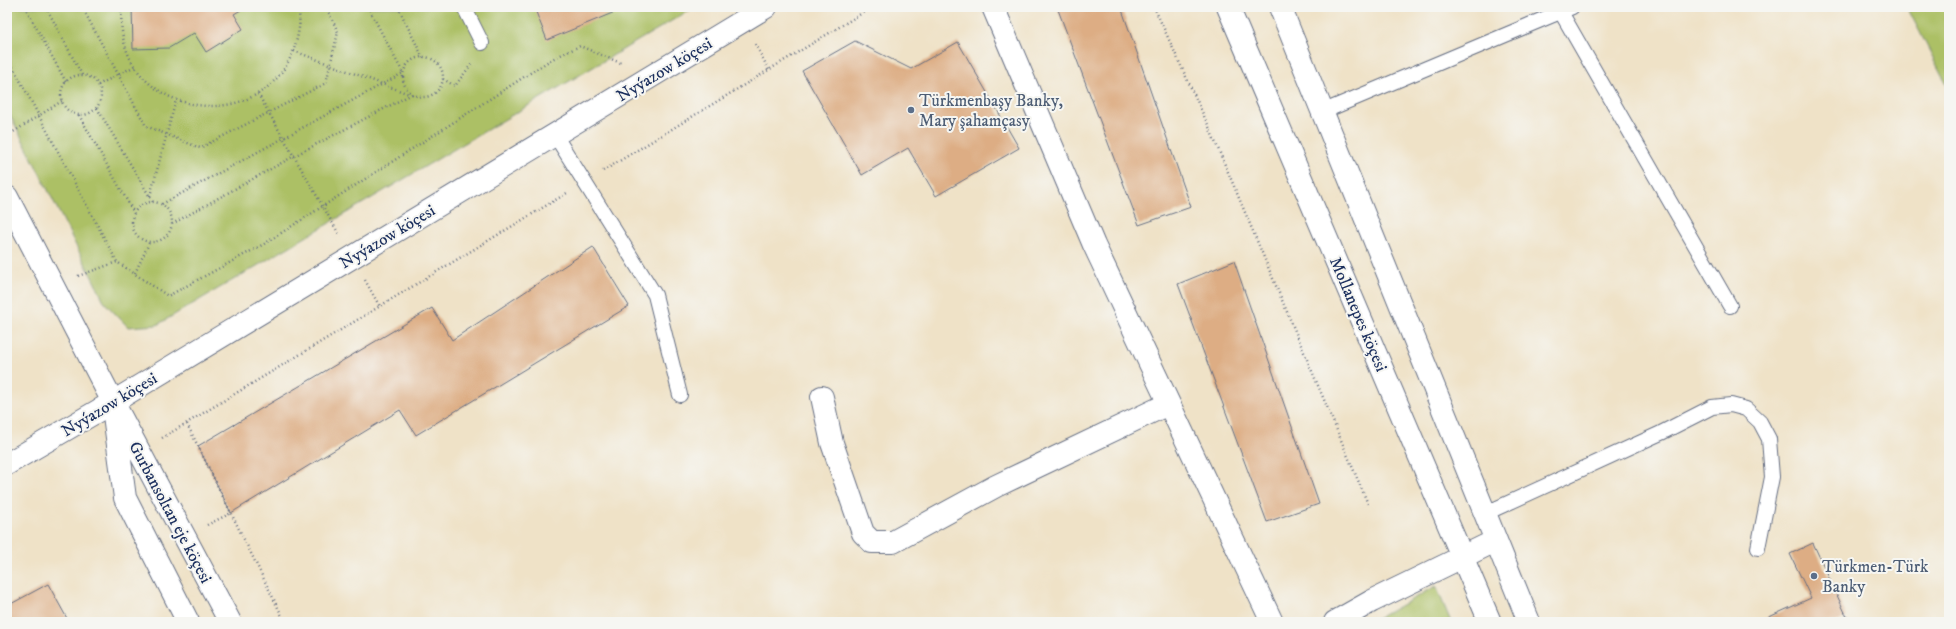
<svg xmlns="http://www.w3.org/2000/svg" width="1956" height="629" viewBox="0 0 1956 629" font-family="'IM FELL DW Pica',serif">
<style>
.green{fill:#acc065;stroke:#647862}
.building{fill:#ddad84}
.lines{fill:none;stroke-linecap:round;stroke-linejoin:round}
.service-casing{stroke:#656e83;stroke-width:16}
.minor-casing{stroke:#656e83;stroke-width:24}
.tertiary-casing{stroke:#656e83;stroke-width:24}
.path{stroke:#656e83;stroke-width:2.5;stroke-dasharray:1 3;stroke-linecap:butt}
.service{stroke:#fff;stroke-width:14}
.minor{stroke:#fff;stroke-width:22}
.tertiary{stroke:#fff;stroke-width:22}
.service-dot{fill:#5c6f8a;stroke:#f6f6f2;stroke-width:1.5}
.labels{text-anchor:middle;stroke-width:4;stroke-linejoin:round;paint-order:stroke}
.street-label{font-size:17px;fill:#1b2f5e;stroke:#f6f6f2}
.service-label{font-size:17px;fill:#4e5e75;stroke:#f6f6f2;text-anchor:start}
</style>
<rect width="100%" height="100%" fill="#f6f6f2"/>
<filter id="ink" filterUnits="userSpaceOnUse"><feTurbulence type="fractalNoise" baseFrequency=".025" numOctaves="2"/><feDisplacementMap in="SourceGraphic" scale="8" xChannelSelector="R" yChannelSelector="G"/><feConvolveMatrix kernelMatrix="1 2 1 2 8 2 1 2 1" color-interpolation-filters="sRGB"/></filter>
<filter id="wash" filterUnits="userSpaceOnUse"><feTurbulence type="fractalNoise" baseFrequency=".012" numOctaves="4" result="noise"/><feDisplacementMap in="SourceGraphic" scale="16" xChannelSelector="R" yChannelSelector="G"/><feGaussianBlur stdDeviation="0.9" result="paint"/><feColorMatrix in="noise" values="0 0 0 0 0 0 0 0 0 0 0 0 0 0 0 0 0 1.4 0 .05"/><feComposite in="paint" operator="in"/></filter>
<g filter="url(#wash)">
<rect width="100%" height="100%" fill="#efe2c7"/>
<!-- green -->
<path class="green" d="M7,7h688l-538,318 -29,2 -23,-24 -98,-194z
M1907,7h42v82z
M1436,586l15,36h-80z"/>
<g id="blocks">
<!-- building -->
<path class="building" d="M132,7h114l-12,7 9,15 -37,23 -12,-19 -25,15 -36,1z
M534,7h93l-80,33z
M1057,7h64l70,200 -52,18z
M855,41l56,28 47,-27 61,106 -83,48 -28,-48 -46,27 -60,-104z
M593,247l36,59 -213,129 -16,-25 -169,103 -33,-67 234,-138 20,32z
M1234,261l85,243 -52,18 -89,-238z
M1813,543l34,74 -11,5h-78l53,-24 -21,-44z
M48,584l21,38h-62v-16z"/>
</g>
</g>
<g filter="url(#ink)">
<use href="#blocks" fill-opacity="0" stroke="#656e83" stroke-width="1"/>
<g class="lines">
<defs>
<path id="service" d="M464,7l18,36
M1558,7l172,299
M1322,112l250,-105
M555,135l100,160 25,100
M1484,514l177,-81 51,-26 19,-2 15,4 14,13 9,17 3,38 -14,71"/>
<path id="minor" d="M993,7l101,238 178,377
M7,197l106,205 117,220
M822,397l10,46 31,90 9,9h21l103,-56 172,-82
M114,415l11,83 63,124
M1335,622l37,-21 123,-60"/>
<path id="tertiary" d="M1228,7l262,615
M1280,7l249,615
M7,464l106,-62 653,-395"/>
</defs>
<!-- service casing -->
<use href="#service" class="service-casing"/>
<!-- minor casing -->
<use href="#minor" class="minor-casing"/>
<!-- tertiary casing -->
<use href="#tertiary" class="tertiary-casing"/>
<!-- path -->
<path class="path" d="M25,7l41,75
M46,7l36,68
M84,7l-1,2 63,117 54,22 126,-65 12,-51 -12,-25
M122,7c-13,116 160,139 177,21 1,-6 0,-14 0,-21
M398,7l25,51
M1154,7l55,120 159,377
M755,44l14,26
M294,51l115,43
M7,56l110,206 51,34 96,-52 288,-185 28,-13 43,18
M403 77a20 20 0 1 1 40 0a20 20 0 1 1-40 0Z
M61 95a20 20 0 1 1 40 0a20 20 0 1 1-40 0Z
M443,79l12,7 18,-24
M98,85l37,-19
M258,94l82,142
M97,108l56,94
M79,115l55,98
M7,136l55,-35
M603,171l269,-164
M150,196l26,-96
M132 222a20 20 0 1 1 40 0a20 20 0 1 1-40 0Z
M162,204l241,-131 -35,-66
M172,224l122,-68 118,-62
M135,273l15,-32
M78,276l39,-14
M365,280l15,27
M187,424l98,198
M162,438l405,-245
M207,525l24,-12"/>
<!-- service -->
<use href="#service" class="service"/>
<!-- minor -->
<use href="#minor" class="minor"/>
<!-- tertiary -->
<use href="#tertiary" class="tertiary"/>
</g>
</g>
<!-- markers -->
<g class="service-dot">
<circle cx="911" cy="110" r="4"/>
<circle cx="1814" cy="576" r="4"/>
</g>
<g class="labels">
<!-- street labels -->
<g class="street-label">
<text transform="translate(664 69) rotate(-31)" y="6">Nyýazow köçesi</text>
<text transform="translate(387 236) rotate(-31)" y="6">Nyýazow köçesi</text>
<text transform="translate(1359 314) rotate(67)" y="6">Mollanepes köçesi</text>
<text transform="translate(109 404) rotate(-31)" y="6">Nyýazow köçesi</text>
<text transform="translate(171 512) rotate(62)" y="6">Gurbansoltan eje köçesi</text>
</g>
<!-- service labels -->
<g class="service-label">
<text x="919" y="106">Türkmenbaşy Banky,<tspan x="919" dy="20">Mary şahamçasy</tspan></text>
<text x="1822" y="572">Türkmen-Türk<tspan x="1822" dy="20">Banky</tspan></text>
</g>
</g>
<!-- margin -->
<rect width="1956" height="629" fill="none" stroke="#f6f6f2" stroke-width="24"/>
</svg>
